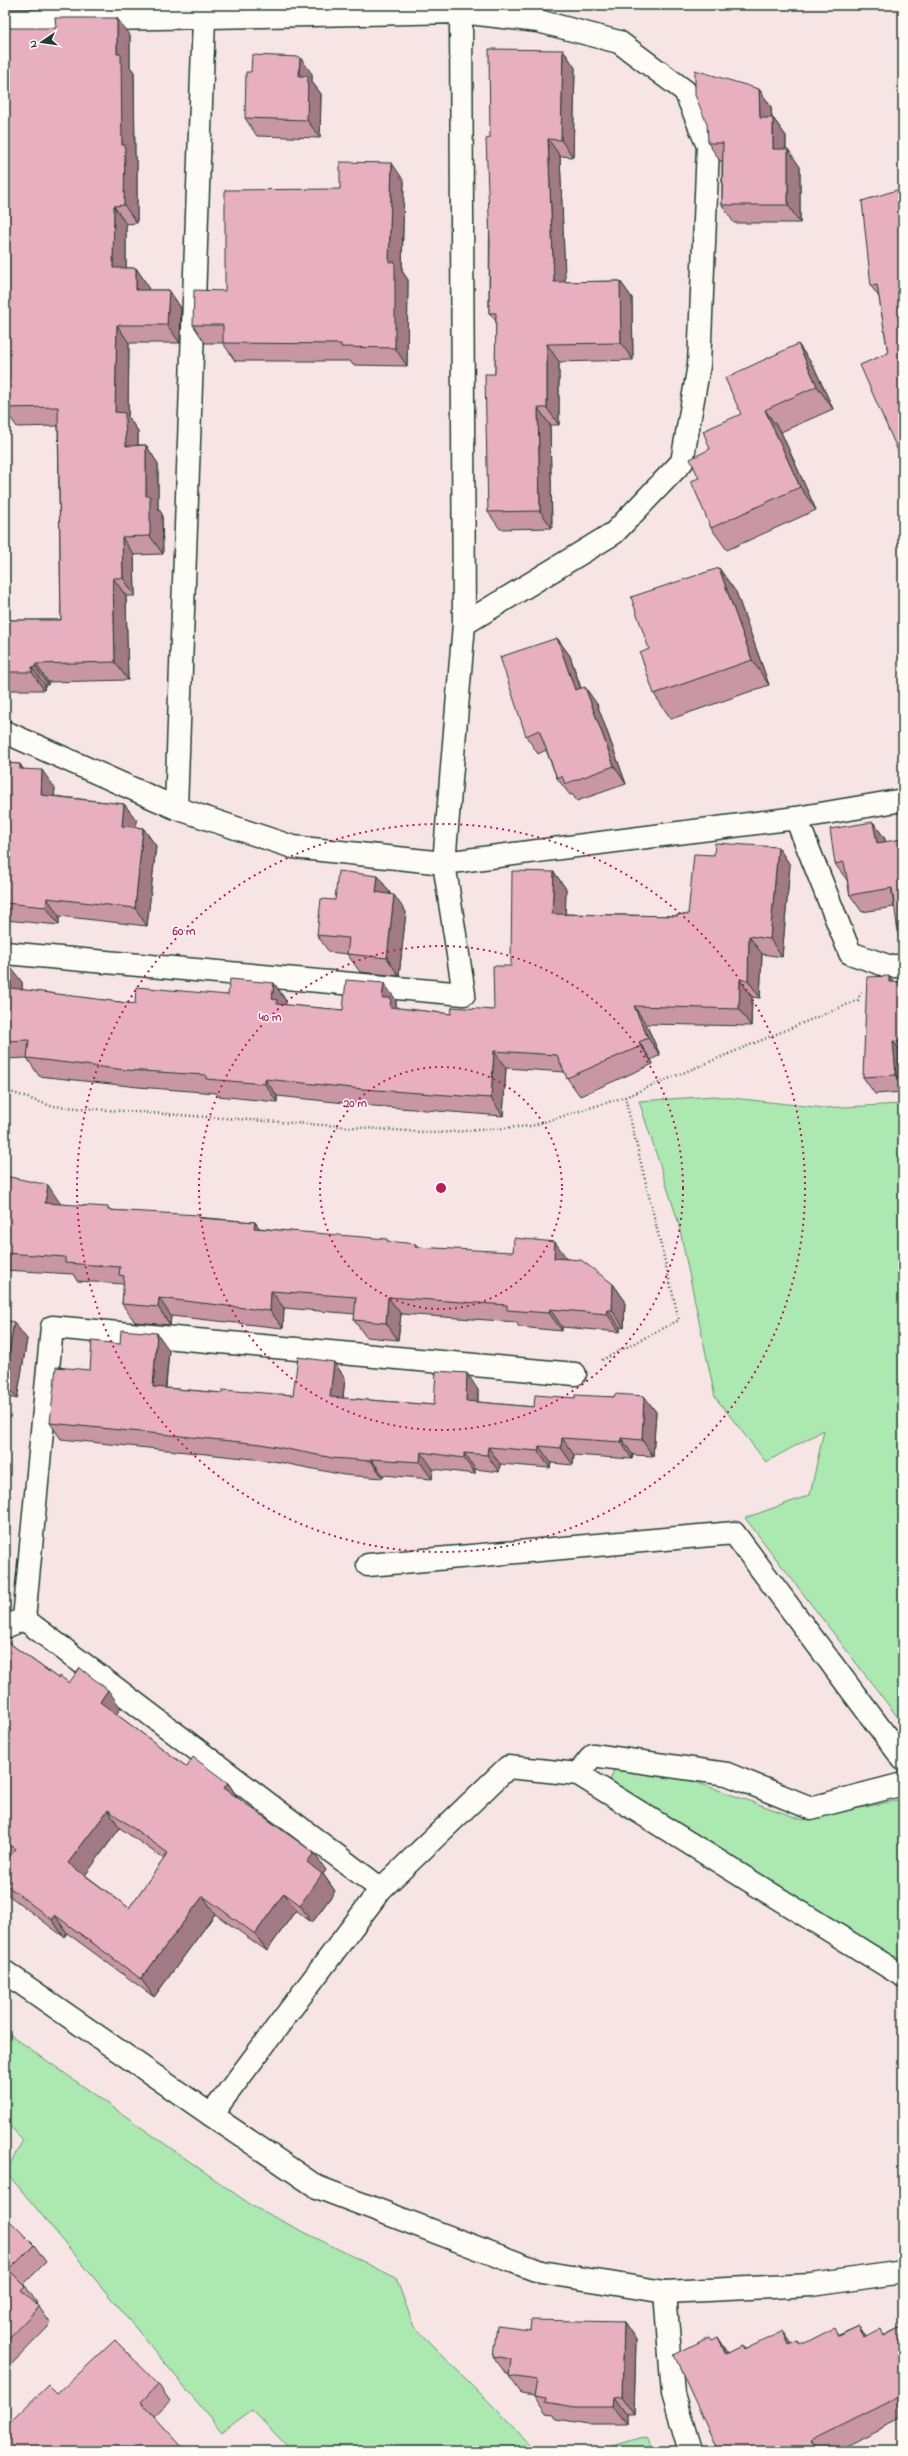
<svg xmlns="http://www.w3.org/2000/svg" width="908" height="2456" viewBox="0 0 908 2456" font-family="'Indie Flower',sans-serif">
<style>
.green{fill:#abe9b0;stroke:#659372}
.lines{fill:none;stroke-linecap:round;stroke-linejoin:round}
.service-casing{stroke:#1f3d34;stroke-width:25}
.minor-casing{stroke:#1f3d34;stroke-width:25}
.tertiary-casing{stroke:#1f3d34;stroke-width:25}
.path{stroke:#1f3d34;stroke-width:2.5;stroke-dasharray:1 3;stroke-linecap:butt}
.service{stroke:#fdfcf7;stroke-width:22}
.minor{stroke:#fdfcf7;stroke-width:22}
.tertiary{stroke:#fdfcf7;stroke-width:22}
.wall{fill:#c896a5;stroke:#1f3d34;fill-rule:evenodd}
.shaded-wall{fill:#a27a86;stroke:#1f3d34}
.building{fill:#e8afc0;stroke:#1f3d34;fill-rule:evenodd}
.ring{fill:none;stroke:#c2185b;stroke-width:2;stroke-dasharray:2 4}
.centre{fill:#c2185b;stroke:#fdfcf7;stroke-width:2}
.ring-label{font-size:12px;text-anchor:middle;font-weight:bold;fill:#c2185b;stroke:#fdfcf7;stroke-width:3;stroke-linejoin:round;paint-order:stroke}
</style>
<rect width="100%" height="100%" fill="#f7e5e6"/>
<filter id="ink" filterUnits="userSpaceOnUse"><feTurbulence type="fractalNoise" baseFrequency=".025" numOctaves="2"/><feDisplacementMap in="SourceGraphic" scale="8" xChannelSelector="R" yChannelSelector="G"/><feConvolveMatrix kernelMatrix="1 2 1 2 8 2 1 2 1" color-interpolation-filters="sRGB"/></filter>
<g filter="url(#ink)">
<!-- green -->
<path class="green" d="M714,1096l110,12 79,-4v620l-158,-206 65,-23 14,-65 -58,32 -51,-65 -37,-176 -39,-120z
M614,1770l73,9 116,41 100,-21v175l-294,-191z
M5,2031l249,176 142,71 18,49 124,124h-246l-40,-41 -30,22 -216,-260 17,-32 -18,-19z
M647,2436l8,15h-60z"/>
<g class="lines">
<defs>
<path id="service" d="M368,1565l366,-32 169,226
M578,1774l15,-19 134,19 84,34 92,-24"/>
<path id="minor" d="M5,21l456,-9 77,9 81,21 66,49 23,55 -9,219 -17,97 -68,71 -150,91
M5,732l171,76 117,39 151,16 352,-45 107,-18
M176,808l28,-790
M796,818l54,135 38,13h15
M5,953l459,41 -20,-131 20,-239 -3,-612
M5,1627l19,-8
M381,1889l-357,-270 28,-292 523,47
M211,2115l170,-226 127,-122 70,7 325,202
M665,2292l8,102 17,57"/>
<path id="tertiary" d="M5,1972l206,143 106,72 224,85 124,20 147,-7 91,-13"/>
</defs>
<!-- service casing -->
<use href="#service" class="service-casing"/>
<!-- minor casing -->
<use href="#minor" class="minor-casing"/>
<!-- tertiary casing -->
<use href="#tertiary" class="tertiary-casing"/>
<!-- path -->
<path class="path" d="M5,1090l46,16 386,27 94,-7 94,-29 233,-97 3,-8
M602,1360l77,-40 -54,-223"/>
<!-- service -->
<use href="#service" class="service"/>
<!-- minor -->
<use href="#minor" class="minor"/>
<!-- tertiary -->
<use href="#tertiary" class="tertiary"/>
</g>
<!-- wall -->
<path class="wall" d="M5,28l125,8v31l4,5 1,87 2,4v60l-11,1v44h10l12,18v4h21l12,18 -1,35h-51l-1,74 10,14v14h8l12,19v44l4,6 1,40 -29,1 1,41h-9l2,84 -80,2v3h-3l-1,5h-39v-70h56l-3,-194 -41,1 -12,-17z
M563,50l12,18 -2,89 -13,-1 5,126 55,-1 12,17 1,62 -74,2v63h-9l2,103 -52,1 -12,-17 7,-138 1,-53 -7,-8 1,-175z
M312,74v8l9,12 -1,44 -63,-2 -12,-18z
M759,89l12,18 1,11h1l13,18v13l14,18v56h-66l-12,-18v-44h-2l-12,-18z
M404,181l-2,90 6,9 -1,86 -54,-1 -3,-4h-115l-12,-18h-18l-12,-18 32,-34 115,-102z
M903,188v274l-1,-2 -14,-107 -9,-56 -8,-11z
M798,344l16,23 19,42 -52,23 35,78 -89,40 -16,-22 -12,-50 11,-29 31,-35z
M736,592l33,93 -98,34 -17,-25 -5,-45z
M557,638l13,18 11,32 16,16 29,80 -49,17 -5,-7 -2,1 -13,-17 -11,-28 -8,4 -12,-18z
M5,763l15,1 3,5 32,19 -1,8 70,8 13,17 -1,6 7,1 13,18 -9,80 -88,-10v9l-54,-5z
M873,822l12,17 9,68 -32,5 -12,-17 -3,-15 -12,-16z
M778,847l12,18 -8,92 -20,-3 -2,44 -8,-1 -1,29 -105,-2 14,31 -9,5 2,4 -73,32 -13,-18 -2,-6 -59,-4 -3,48 -129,-10 -97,-10v6l-59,-6 -2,-3 -78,-6 -99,-11 -12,-18 -22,1v-94l17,17v8l113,14 93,-9 46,-12 12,18 -1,4 58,5 53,-10v5l1,3 54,6 43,-4 17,-44 43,-94 12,17 -1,25 113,2 10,-1 26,-60z
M378,876l12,17v1l16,18 -7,64 -39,-4 -13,-18 -18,-2 -12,-17 18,-35z
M892,982h11v110l-28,2 -12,-17z
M5,1176l55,27v1l50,6 145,12 4,6 130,14 29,5 149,12 46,25 12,17 -1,27 -4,-1v5l-58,-5v4l-43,-4 -3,-5 -115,-8 -3,26 -32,-3 -12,-17 1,-6 -71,-6 -1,20 -112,-12 -1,9 -35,-3 -13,-18 2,-20 -47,-3 -4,-7 -68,-4v2z
M5,1320l22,19 -10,60 -12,-3z
M120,1344l49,6 -3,38 56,5 71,2 41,-33 11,16 -2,20 91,7 44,-15v12l56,5 41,-9 39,-1 30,-1 12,16 -3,44 -20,-1 -1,4 -58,-4 -1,10 -22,-2 -1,5 -50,-4 -1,8 -24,-3v5l-42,-5 -1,10 -49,-4v3l-39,-3 -71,-14 -212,-22 -11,-16 40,-53z
M5,1640l54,39 10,4 52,25 -5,6 71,53 41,16 10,15 88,72 -3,4 12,17 -23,32 -16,-13 -29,41 -52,-37 -61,83 -87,-64 -3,4 -57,-43 -2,-3v-28l6,-8 -6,-4zM120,1828l44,31 -35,49 -44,-33z
M5,2228l29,17 12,17 -22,22 13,19 -1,1 3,3 12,17 -46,47z
M624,2322l12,18 -2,74h-8v10h-38l-31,-5 -2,-4 -9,-1 -12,-18v-1l-13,-2 -12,-17v-2h-3l-13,-18 37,-26z
M859,2326l7,11 19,-2 18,-9v92l-68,33h-117l-7,-111 18,13 13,-7 3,3 47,-5 7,-3 3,3 37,-9z
M158,2384l12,17 -16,15 -149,35 52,-57z"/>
<!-- shaded-wall -->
<path class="shaded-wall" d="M117,18l13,18v31l4,5 1,87 2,4v60l-13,-18 -2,-60 -5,-91z
M563,50l12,18 -2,89 -12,-17z
M300,57l12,17v8l9,12 -1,44 -13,-18 -8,-44z
M759,89l12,18 2,29 -13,-18z
M773,118l13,18 -1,31 -12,-18z
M548,139l12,17 6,143 -12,-17z
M788,149l12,18v56l-12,-18z
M392,163l12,18 -2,90 6,9 -1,86 -12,-18 -6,-86z
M114,206l12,18v62l-13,-18z
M136,268l12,18 1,22 -13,-18z
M620,281l12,17 1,62 -12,-17z
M169,290l12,18 -1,35 -13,-18z
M117,325l12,18 -1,74 10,14v33l-12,-18 -11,-34z
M547,344l12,18v63l-12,-17z
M798,344l16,23 19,42 -16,-23z
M538,408l12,17 2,103 -12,-17z
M765,410l16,22 35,78 -16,-23z
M146,445l12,19v44l4,6 1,40 -13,-18 -4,-40z
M122,537l12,18 1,41 -12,-18z
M719,568l17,24 33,93 -17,-25z
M113,578l13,18 2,84 -13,-18z
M557,638l13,18 17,52 -12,-18z
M36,664l12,18v3l-13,-18z
M32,667l13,18 -1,5 -12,-18z
M585,687l12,17 29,80 -12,-18z
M20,764l12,18 -12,-13z
M42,770l13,18 -2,24 -12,-17z
M124,804l13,17 -3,22 -12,-17z
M873,822l12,17 4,21 -12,-17z
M143,828l13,18 -9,80 -12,-18z
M778,847l12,18 -8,92 -12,-18z
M554,872l12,17 -1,43 -13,-18z
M378,876l12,17 -2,17 -12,-18z
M394,895l12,17 -7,64 -12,-18z
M47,898l12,18v9l-13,-18z
M749,936l13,18 -2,44 -12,-18z
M9,965l13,17 1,24 -12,-18z
M889,976l12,17 -12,-11z
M740,980l12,17 -1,29 -12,-17z
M274,983l12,18 -1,9 -13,-11z
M384,983l12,17v5l7,11 -1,8 -20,-26z
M634,1006l12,18 14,31 -12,-17z
M893,1041l10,14v30l-7,-10z
M639,1042l12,18 2,4 -12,-18z
M494,1051l12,17 -3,48 -12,-18z
M265,1079l12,17v6l-12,-18z
M48,1185l12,18 -2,18 -13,-18z
M255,1222l12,18 -13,-12z
M555,1242l13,18 -14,-2z
M613,1284l12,17 -1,27 -12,-18z
M271,1291l13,17 -1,20 -13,-17z
M388,1297l13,17 -3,26 -12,-17z
M159,1298l12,18 -1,9 -12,-18z
M550,1309l12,18v4l-13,-18z
M608,1310l12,17v5l-13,-18z
M14,1322l13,17 -10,60 -12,-17v-4z
M157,1333l12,17 -5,54 -11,-17z
M334,1362l11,16 -4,36 -11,-17z
M467,1373l11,17 -1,27 -11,-16z
M644,1396l12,16 -3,44 -11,-16z
M562,1438l12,17 -1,10 -12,-17z
M621,1438l12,17 -1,4 -11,-17z
M539,1446l12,17 -1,5 -12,-17z
M488,1447l12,17 -1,8 -12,-17z
M421,1452l12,17 -1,10 -12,-17z
M464,1453l11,16v5l-11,-16z
M371,1459l12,16v3l-12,-17z
M108,1690l13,18 -8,11 -13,-17z
M228,1783l12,18 -16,-13z
M108,1810l12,18 -39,53 -13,-18z
M314,1853l12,17 -3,4 12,17 -23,32 -12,-18 7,-43z
M284,1893l12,17 -29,41 -12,-17z
M203,1896l12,18 -61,83 -13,-18z
M55,1915l12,18 -3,4 -12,-17z
M624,2322l12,18 -2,74 -12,-18z
M859,2326l11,17 -6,-5z
M783,2331l12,17 -6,-3z
M718,2337l11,17h-3z
M614,2397l12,17v10l-13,-17z
M811,2441l7,10h-2z"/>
<!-- building -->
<path class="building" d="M55,18h62v36h4l1,91h3l-1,60 -10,1 -1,62h23v22h33l-2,35h-50l-2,87 10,1 1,33 20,-1v51h4v40l-28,1 1,41h-10l2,84 -79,2 -1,3h-3v5h-27v-52h56l-3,-213 -53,1v-380h51z
M489,49l74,1 -2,90 -13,-1 6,143 66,-1 1,62 -74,1v64h-9l2,103 -52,1 -3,-138h10l1,-61h-7l1,-71 -4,-103 4,-1z
M252,55l48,2 -1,19h9l-1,44 -62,-2 1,-46h5z
M695,70l64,19 1,29h13v31h15v56h-66l1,-62h-15l-1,-19 -12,-29z
M340,162l52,1 -3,99h6v86l-54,-1v-3l-118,-1v-18h-30l1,-35 31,1v-101l115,-1z
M903,188v272h-1l-42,-95 28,-12 -11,-68 -6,1 -9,-85z
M798,344l19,42 -52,24 35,77 -89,41 -20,-47 8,-3 -9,-19 20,-10 -7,-18 38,-17 -16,-36z
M719,568l33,92 -98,34 -14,-41 9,-4 -18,-52z
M557,638l18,52 10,-3 29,79 -49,18 -3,-8 -5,2 -18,-48 -13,6 -26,-79z
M5,763l15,1v5l22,1 -1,25 83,9 -2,22 21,2 -8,80 -88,-10 -1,9 -41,-4z
M873,822l4,21 26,-4v109l-4,-8 -7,-52 -42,7 -6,-33 -9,2 -5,-35z
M715,843l63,4 -8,92 -21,-3 -1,44h-8l-1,29 -105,-3 14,32 -9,4 2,4 -74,32 -10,-23 -63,-4 -3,47 -129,-9 -97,-10v5l-59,-5v-4l-80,-5 -99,-12 2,-18 -24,1v-76h4l2,23 124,16 1,-17 92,8 2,-16 44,4 -2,16 5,1v4l66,6 3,-30 38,3 -2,15h9l-1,9 61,7 1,-7 42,3 -1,-44h18l1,-95 42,1 -2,42 126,2v-2l10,1 6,-61 20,1z
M338,871l40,5 -2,16 18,3 -7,63 -40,-4 2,-16 -32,-3 4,-36 14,1z
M903,950v15l-1,-9z
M889,976v6h14v60l-10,-1 3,34 -33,2 4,-100z
M5,1176l43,9 -3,18 63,4v3l91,5v3l56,4 -1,6 133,11v2l29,3 -1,3 98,5 1,-14 41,4 -1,16 27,2 32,24 -1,26h-4l-1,4 -57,-5 -1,4 -42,-3v-5l-119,-8 -2,26 -32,-3 2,-23 -85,-6 -1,20 -111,-13 -1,9 -36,-3 2,-28 -5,-1 1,-8 -55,-4v-6l-60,-4z
M5,1320l9,2 -9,56z
M121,1330l36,3 -4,54 69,6v-3l71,5 5,-38 36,5 -4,35 104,8 2,-34 31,2 -1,28 68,6 1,-12 40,3v-3l39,2 1,-3 29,2 -2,44 -21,-2v4l-59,-4 -1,10 -22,-2 -1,5 -50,-4 -1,8 -23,-2v5l-43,-6 -1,10 -49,-3v2l-38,-3 -72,-14 -211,-21 6,-56 34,3 2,-29 28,3z
M5,1640l54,39 1,-3 9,7 11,-15 28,22 -8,12 87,65 6,-10 35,26 -4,5 90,65 -7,9 15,12 -22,31 -16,-12 -29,41 -52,-38 -62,83 -86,-64 -3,5 -47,-36v-21l10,-14 -10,-7zM108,1810l60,43 -39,55 -61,-45z
M11,2222l23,23 -25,25 16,16 -4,4 18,17 -34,35v-114z
M531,2320l93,2 -2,74 -8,1 -1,10h-38l-30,-5 1,-4 -12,-2 3,-16 -28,-4 2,-17 -18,-3 4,-30 33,4z
M859,2326l5,12 17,-9 3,7 19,-10v69l-92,46 5,10h-98l-44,-96 35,-18 2,3 7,-3 8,17 16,-8 2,4 39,-19 6,14 10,-4 2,4 33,-17 4,8z
M115,2340l43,44 -17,18 45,49h-181v-24l43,-42 9,9z"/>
</g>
<!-- distance rings -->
<g class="ring">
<circle cx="441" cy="1188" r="121"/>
<circle cx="441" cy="1188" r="242"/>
<circle cx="441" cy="1188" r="364"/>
</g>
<circle cx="441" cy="1188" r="6" class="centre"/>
<g class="ring-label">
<text x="184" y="935">60 m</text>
<text x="270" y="1021">40 m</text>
<text x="355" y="1107">20 m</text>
</g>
<!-- margin -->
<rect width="908" height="2456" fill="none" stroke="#fdfcf7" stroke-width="20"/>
<rect x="10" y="10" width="888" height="2436" fill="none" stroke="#1f3d34" stroke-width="1.5" filter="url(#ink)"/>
<!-- north arrow -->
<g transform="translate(42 42) rotate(257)" stroke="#fdfcf7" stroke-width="3" paint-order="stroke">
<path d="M0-3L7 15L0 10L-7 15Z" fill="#1f3d34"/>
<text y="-6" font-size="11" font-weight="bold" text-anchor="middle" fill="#1f3d34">N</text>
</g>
</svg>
